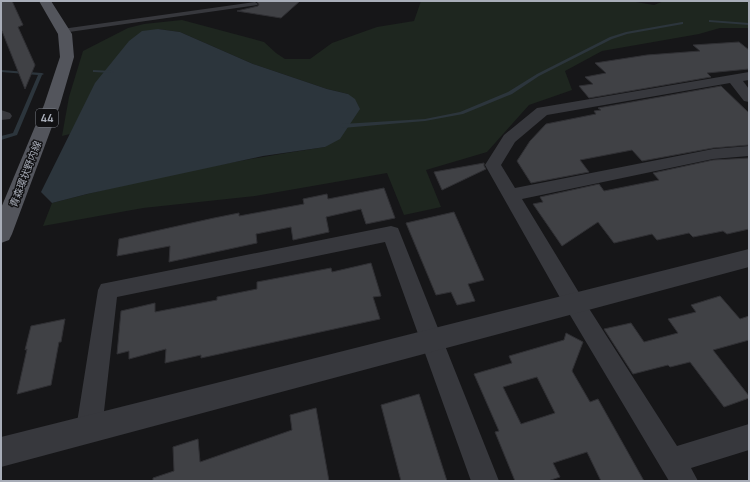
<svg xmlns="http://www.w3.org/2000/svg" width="750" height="482" viewBox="0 0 750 482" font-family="Manrope,'Noto Sans JP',sans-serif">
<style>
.green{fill:#1e261f}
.water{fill:#2c353c}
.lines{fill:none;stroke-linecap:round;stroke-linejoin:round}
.stream{fill:#2c353c;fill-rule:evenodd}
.building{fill:#404145;stroke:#303034;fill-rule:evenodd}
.service{fill:#37383d;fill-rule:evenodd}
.minor{fill:#37383d;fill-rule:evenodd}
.tertiary{fill:#37383d;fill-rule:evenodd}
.primary{fill:#53555c;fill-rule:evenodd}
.labels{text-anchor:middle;stroke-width:3;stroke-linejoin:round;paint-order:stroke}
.far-street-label{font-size:10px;fill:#a8adb8;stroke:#111113}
.shield{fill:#111113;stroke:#7b7e86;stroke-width:1}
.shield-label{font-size:11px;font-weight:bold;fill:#a8adb8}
</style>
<rect width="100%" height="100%" fill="#161618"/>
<!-- green -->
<path class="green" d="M421,1h209l24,4 10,-4h85v27h-29l-21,6 -97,17 -37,20 7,19 -43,15 -42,47 -61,18 15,37 -37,8 -17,-42 -132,23 -112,12 -100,18 9,-23c90,-23 182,-43 273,-56l23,-53 -21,-5 -74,-25 -73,-32 -22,-3 -79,88 -9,17 -8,2 7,-39 14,-46 45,-23 16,-4 38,-4 82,22 12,11 9,6h25l22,-16 45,-16 37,-6z"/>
<!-- water -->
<path class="water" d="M158,29l22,3 73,32 74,25 21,5 7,5 5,10 -20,30 -15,8 -62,9 -176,38 -35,9 -11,-11 54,-109 34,-42 13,-10z"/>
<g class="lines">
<!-- stream -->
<path class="stream" d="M709,20l40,3v2l-39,-3h-1z
M682,22h1v2l-56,10 -15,5 -73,37 -27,18 -49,20 -38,7 -83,7 -2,-2 2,-2 83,-5 35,-7 48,-20 29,-18 73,-37 16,-5z
M1,70l41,3 2,1 -2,1 -25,60 -16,5v-4l12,-3 25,-58 -37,-3z
M93,70l19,1 2,1 -2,1 -18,-1h-1z"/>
</g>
<!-- building -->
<path class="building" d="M1,1h11l11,24 -5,2 17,38 -10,24 -23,-58h-1z
M256,1h44l-19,17 -44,-7 21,-5 1,-2z
M739,42l10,8v19l-42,4 4,4 -122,21 -10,-12 14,-2 -8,-7 21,-4 -11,-10 52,-8 53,-4 -7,-6z
M721,86l28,27v32l-36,3 -71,13 -10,-11 -52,10 9,12 -58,11 -14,-22 13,-20 16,-17 50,-10 -2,-3 7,-1 -3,-2z
M749,158v71l-22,5 -4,-3 -30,6 -4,-4 -32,7 -5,-6 -38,9 -16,-21 -36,24 -29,-42 10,-2 -3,-5 59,-13 5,7 55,-11 -6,-7 60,-13z
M484,163v3l2,3 -44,21 -8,-18z
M384,188l11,30 -29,6 -5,-15 -35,8 3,15 -36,8 -2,-13 -35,7 1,9 -88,19 1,-16 -53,10 2,-17 95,-21 25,-5v3l65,-12 -1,-5 24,-5 1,5z
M454,212l30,68 -16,4 7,17 -18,4 -6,-13 -15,3 -30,-72z
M371,263l10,33 -8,1 7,22 -179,39v-3l-36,8 1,-14 -37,10v-8l-12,3 4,-43 34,-8v9l62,-12v-3l40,-8v-7l74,-14 1,4z
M720,296l20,23 9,-3v24l-36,10 36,46v2l-25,9 -34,-45 -20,5 -2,-2 -35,9 -29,-45 27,-6 13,19 34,-9 -10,-14 28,-7 -5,-7z
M65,319l-4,23h-2l-8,43 -34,9 10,-45 -2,1 6,-24z
M566,333l17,9 -11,29 18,31 8,-3 46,82h-43l-14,-29 -34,11 7,14 -12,4h-33l-20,-49 4,-1 -25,-57 38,-11 -3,-7 55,-16zM537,377l18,36 -34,11 -18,-37z
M419,394l28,87h-46l-20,-76z
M316,408l13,73h-176v-3l21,-7 -1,-24 25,-8 2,23 92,-32 -2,-15z"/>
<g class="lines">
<!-- service -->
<path class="service" d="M255,2l3,2 -1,1 -195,28 -3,-2 3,-2z"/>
<!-- minor -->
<path class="minor" d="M749,72v8l-6,1 6,8v13l-5,-1 -14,-18 -183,32 -32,27 -14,23 14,23 198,-39 36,-3v10l-36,3 -191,40 59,97 96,150 72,-22v26l-58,18 7,13h-29l-102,-171 -82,-145 19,-30 33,-27z
M1,110l9,3 2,3 -2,3 -9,1z
M391,226l7,2 2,5 99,248h-28l-86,-239 -268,55 -15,132 -4,9 -9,4 -9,-4 -4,-9 22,-139 3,-6z"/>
<!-- tertiary -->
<path class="tertiary" d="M749,249v18l-748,200v-30z"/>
<!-- primary -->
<path class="primary" d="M39,1h12l21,33 2,23 -14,48 -48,129 -3,6 -8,3v-35l43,-103 16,-48 -2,-23z"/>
</g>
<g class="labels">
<!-- far-street labels -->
<g class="far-street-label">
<text transform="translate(25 174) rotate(-69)" y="4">青森環状野内線</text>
</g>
<!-- shield labels -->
<rect class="shield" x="36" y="109" width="22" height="18" rx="3"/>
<g class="shield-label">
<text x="47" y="122">44</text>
</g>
</g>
<!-- border -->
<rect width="750" height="482" fill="none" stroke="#a8adb8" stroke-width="4"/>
</svg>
